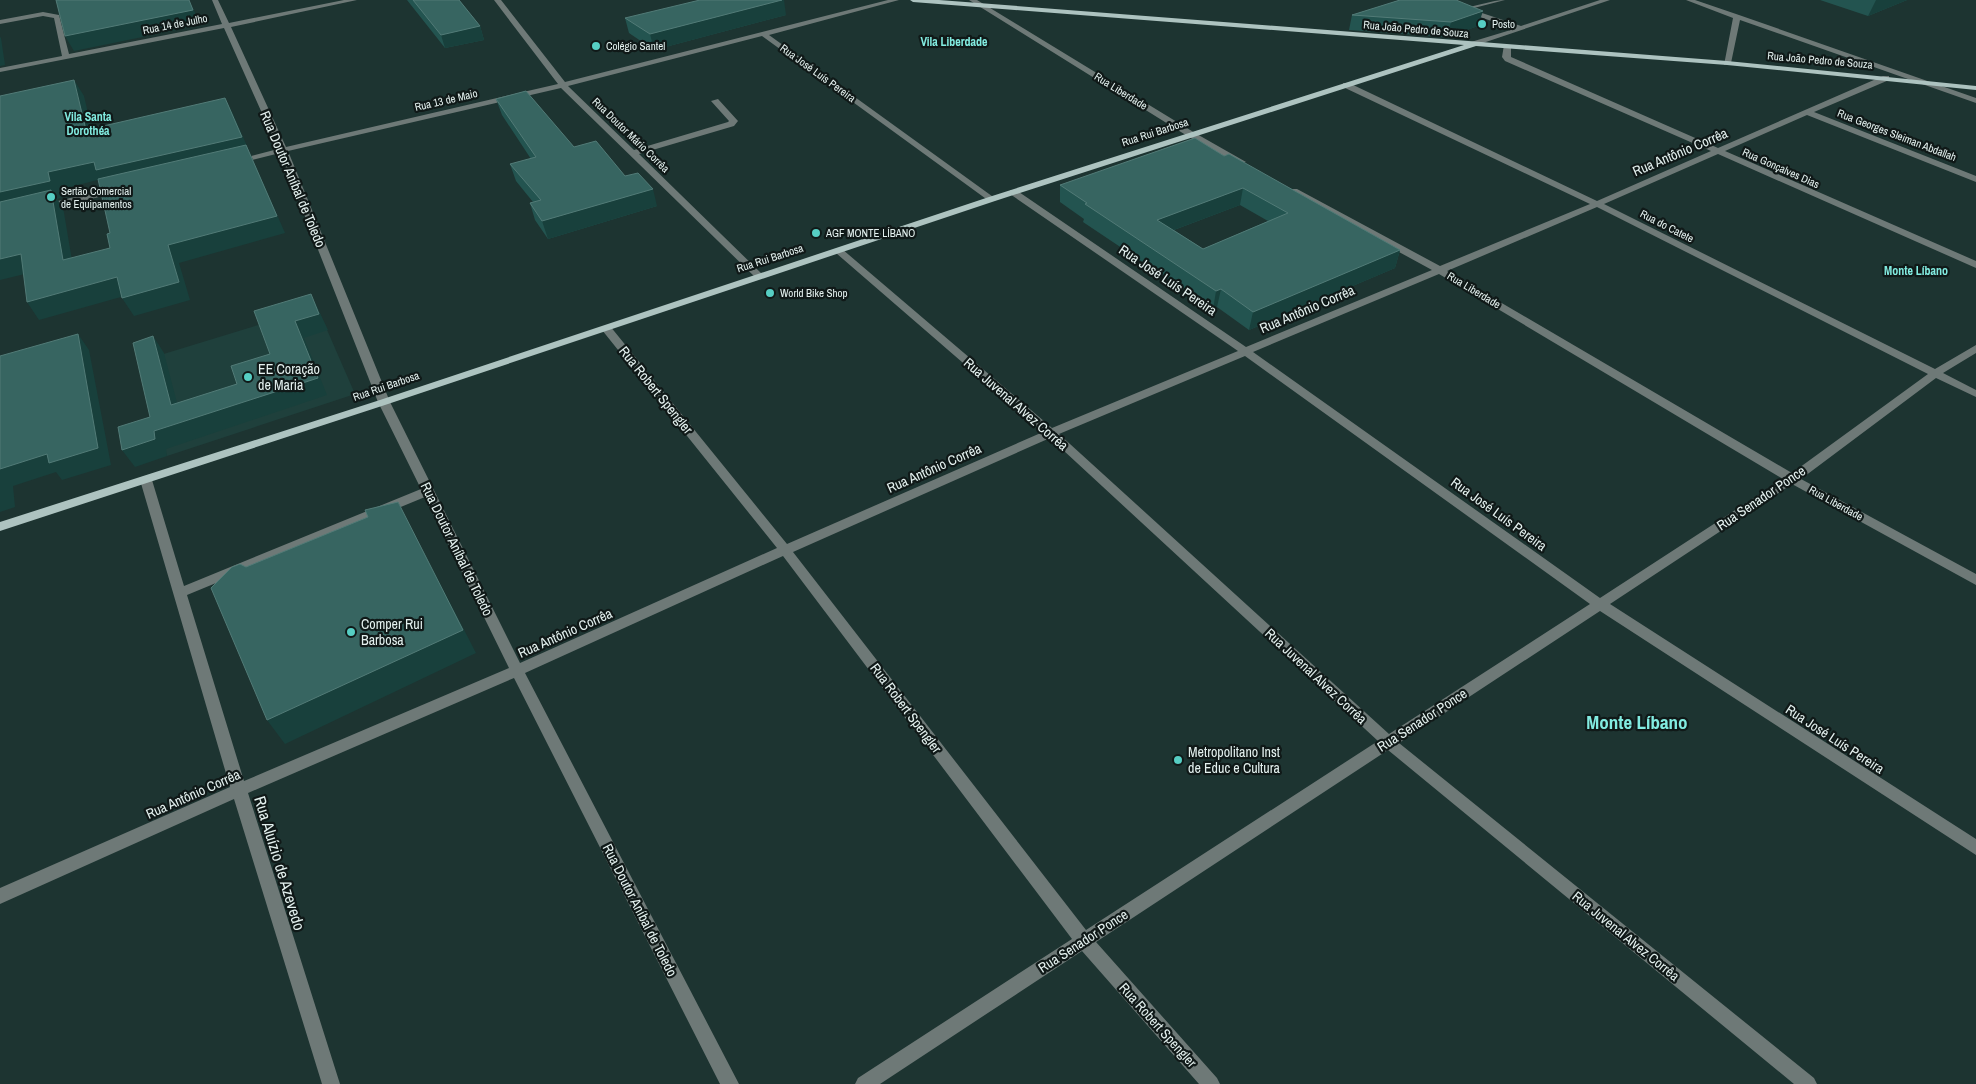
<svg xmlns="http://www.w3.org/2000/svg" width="1976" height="1084" viewBox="0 0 1976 1084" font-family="'Archivo Narrow',sans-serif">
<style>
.built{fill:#1f403c}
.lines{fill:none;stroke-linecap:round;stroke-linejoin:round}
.minor{fill:#6e7977;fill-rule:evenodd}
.major{fill:#adc3c0;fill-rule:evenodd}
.wall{fill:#235450;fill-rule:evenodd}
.shaded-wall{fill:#18403c}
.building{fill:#376561;stroke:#527b77;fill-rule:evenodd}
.poi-dot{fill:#56cec3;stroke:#101918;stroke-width:2}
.labels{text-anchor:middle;stroke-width:4.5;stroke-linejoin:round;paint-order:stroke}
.far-street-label{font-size:11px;fill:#e4f1ef;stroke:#101918}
.far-poi-label{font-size:11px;fill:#e4f1ef;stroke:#101918;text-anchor:start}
.far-neighbourhood-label{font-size:12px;font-weight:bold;fill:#82ece1;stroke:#101918}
.street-label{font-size:14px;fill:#e4f1ef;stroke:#101918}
.poi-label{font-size:14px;fill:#e4f1ef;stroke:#101918;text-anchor:start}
.near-street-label{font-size:16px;fill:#e4f1ef;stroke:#101918}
.district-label{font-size:19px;font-weight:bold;fill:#82ece1;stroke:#101918}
</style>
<rect width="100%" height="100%" fill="#1d3431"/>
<!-- built -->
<path class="built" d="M317,307l38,87 -188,62 -23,-96z"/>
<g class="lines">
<!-- minor -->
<path class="minor" d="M212,0h6l11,23 115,-23h13l-126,27 55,120 272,-63 -64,-84h7l64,82 323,-82h11l-130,35 227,164 -1,2h-6l-227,-165 -194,50 66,64 94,-28 1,-1 -18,-20 7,-2 20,22 -4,5 -95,28 123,120v4h-6l-195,-190 -273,63 102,251 130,261 257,-115 -175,-218v-4h8l177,218 256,-112 -207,-179v-4h6l210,179 186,-77 -228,-157v-4h6l230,157 186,-77 -141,-77v-4h6l143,77 150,-62 -247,-117v-4h6l248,118 114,-50 -206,-90 -3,-4 2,-12 7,2v10l207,91 165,-72h6v4l-75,32 162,64v6l-169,-67 -82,36 251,110v7l-258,-114 -114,50 331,165 41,-24v8l-33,20 33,17v7l-40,-19 -135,101 175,95v11l-184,-101 -182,120 366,235v16l-376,-244 -201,132 415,335 3,6h-23l-406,-334 -292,192 121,136 3,6h-21l-117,-133 -202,133h-25l3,-6 214,-139 -289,-383 -258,117 214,411h-19l-206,-406 -266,115 92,291h-18l-88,-285 -234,105v-16l230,-101 -90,-307 2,-3 4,-1 6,4 32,106 237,-97 -43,-87 -98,-249 -44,11 -4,-3 46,-12 -54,-121 -224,44v-4l62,-12 -8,-38 -11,-2 -43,8v-4l43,-8 16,3 10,39 153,-30zM1597,207l331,167 -136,99 -345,-202zM1439,274l344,205 -183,119 -347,-246zM1245,356l345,248 -201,130 -330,-300zM1050,438l328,303 -292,189 -293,-378zM425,497l84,171 -265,113 -57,-186z
M969,0h8l218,133 51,29 -7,2 -50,-27z
M1432,0c11,0 20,6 30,7 12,1 29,-7 43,-7l-35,9 51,17 79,-26h10l-136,46 -4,-2 1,-2 43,-13z
M1686,0h9l44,15 237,83v5l-236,-83 -9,43 -7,2 9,-47z
M117,187l4,3 -1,2 -76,18 -4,-3 1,-2z"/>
<!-- major -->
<path class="major" d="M910,0h29l788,61 249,25v4l-249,-25 -251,-19 -481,155 -607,203 -388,127v-9l380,-122 609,-203 475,-152 -551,-43z"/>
</g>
<!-- wall -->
<path class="wall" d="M407,0h52l21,26 4,14 -39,8z
M1400,0l78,26 -31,11 -98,-7 3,-15z
M1820,0h87l-39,16z
M786,15l-132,35 -25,-17 -4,-15z
M496,99l78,48 51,29 32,30 -109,33 -13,-19 -5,-17 3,-1 -17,-21 -6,-17 21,-5 -29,-44z
M1224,156l176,94 -5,18 -146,62 -32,-23 -4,2 -130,-87 1,-3 -24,-17v-17zM1240,205l28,16 -65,28 -29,-19z"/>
<!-- shaded-wall -->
<path class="shaded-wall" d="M189,0l12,25 -127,26 -9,-15z
M782,0h2l2,15 -132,35 -4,-16z
M1876,0h31l-39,16z
M1483,11l-5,15 -31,11 4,-15z
M480,26l4,14 -39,8 -4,-13z
M0,37l1,1 4,27 -5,1z
M74,80l10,16 12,51 -10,-17z
M225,98l8,16 52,119 -106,30 11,37 -56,16 -12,-18 -21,-119 -42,11 2,8 -4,1 6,8 12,71 -75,-66v-20z
M1243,188l-3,17 -85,32 2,-17z
M653,189l4,17 -109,33 -6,-18z
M1400,250l-5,18 -146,62 4,-18z
M21,254l12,18 -33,8v-21z
M117,277l11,18 -89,25 -12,-18z
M1221,289l-4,18 -4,2 3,-18z
M311,294l17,36 -24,8 23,57 -161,54 1,7 -32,11 -13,-17 32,-19 164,-53 -23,-57z
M78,334l11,16 22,115 -49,15 -6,-8 -43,14 2,21 -15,5v-43z
M153,336l11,17 18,69 -11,-17z
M398,502l78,151 -191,91 -18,-24z"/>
<!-- building -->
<path class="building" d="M56,0h133l4,10 -128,26z
M413,0h46l21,26 -39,9z
M700,0h82l-132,34 -25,-16z
M1400,0h56l27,11 -32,11 -99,-7z
M74,80l12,50 139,-32 17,39 -146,33 -2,-8 -46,10 2,9 -50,11v-96z
M526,91l48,56 22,-6 29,35 13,-3 15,16 -111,32 -12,-18 11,-3 -31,-36 26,-7 -40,-58z
M1195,138l29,18 5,-2 171,96 -147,62 -32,-23 -5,2 -131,-87 2,-1 -27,-18zM1243,188l45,25 -85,36 -46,-29z
M246,145l31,71 -109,29 11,37 -57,16 -5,-21 -90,25 -6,-48 -21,5v-57l51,-12 12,70 47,-12 -3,-14 3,-1 -12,-54z
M311,294l8,20 -24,7 23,57 -164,53 1,8 -33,11 -4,-23 32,-10 -17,-74 20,-7 18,69 66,-21 -6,-18 39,-12 -16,-43z
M78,334l20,114 -49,15 -2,-9 -47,15v-113z
M398,502l65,128 -196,90 -56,-132 21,-21 8,-3 6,3 122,-50 -3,-7z"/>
<!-- markers -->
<g class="poi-dot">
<circle cx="1482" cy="24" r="5"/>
<circle cx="596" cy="46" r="5"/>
<circle cx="51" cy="197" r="5"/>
<circle cx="816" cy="233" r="5"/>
<circle cx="770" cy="293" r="5"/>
<circle cx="248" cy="377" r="5"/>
<circle cx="351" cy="632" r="5"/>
<circle cx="1178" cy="760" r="5"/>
</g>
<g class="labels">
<!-- far-street labels -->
<g class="far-street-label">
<text transform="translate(175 24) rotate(-11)" y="4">Rua 14 de Julho</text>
<text transform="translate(1416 29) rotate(5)" y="4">Rua João Pedro de Souza</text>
<text transform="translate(1820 60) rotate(5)" y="4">Rua João Pedro de Souza</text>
<text transform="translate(818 73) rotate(36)" y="4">Rua José Luís Pereira</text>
<text transform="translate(1121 91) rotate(32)" y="4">Rua Liberdade</text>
<text transform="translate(446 100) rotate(-13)" y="4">Rua 13 de Maio</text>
<text transform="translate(1155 132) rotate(-18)" y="4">Rua Rui Barbosa</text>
<text transform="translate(631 135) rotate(44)" y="4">Rua Doutor Mário Corrêa</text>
<text transform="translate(1897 135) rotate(21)" y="4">Rua Georges Sleiman Abdallah</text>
<text transform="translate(1781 168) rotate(24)" y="4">Rua Gonçalves Dias</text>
<text transform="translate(1667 226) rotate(27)" y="4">Rua do Catete</text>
<text transform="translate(770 258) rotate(-18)" y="4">Rua Rui Barbosa</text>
<text transform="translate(1474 290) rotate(31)" y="4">Rua Liberdade</text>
<text transform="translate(386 386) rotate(-19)" y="4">Rua Rui Barbosa</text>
<text transform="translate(1836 503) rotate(29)" y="4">Rua Liberdade</text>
</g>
<!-- far-poi labels -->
<g class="far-poi-label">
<text x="1492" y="28">Posto</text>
<text x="606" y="50">Colégio Santel</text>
<text x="61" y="195">Sertão Comercial<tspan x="61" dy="13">de Equipamentos</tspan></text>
<text x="826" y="237">AGF MONTE LÍBANO</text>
<text x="780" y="297">World Bike Shop</text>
</g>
<!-- far-neighbourhood labels -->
<g class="far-neighbourhood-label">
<text x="954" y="46">Vila Liberdade</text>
<text x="88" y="121">Vila Santa<tspan x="88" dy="14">Dorothéa</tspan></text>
<text x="1916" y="275">Monte Líbano</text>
</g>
<!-- street labels -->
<g class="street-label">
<text transform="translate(1680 152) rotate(-23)" y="5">Rua Antônio Corrêa</text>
<text transform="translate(293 179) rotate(67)" y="5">Rua Doutor Aníbal de Toledo</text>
<text transform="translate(1168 280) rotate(34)" y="5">Rua José Luís Pereira</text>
<text transform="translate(1307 309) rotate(-23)" y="5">Rua Antônio Corrêa</text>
<text transform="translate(656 390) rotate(51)" y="5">Rua Robert Spengler</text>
<text transform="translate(1016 404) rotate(41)" y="5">Rua Juvenal Alvez Corrêa</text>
<text transform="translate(934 468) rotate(-24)" y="5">Rua Antônio Corrêa</text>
<text transform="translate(1761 498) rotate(-34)" y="5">Rua Senador Ponce</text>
<text transform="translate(1499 514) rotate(36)" y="5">Rua José Luís Pereira</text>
<text transform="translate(457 549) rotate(64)" y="5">Rua Doutor Aníbal de Toledo</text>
<text transform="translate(565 633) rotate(-24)" y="5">Rua Antônio Corrêa</text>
<text transform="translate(1316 676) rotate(43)" y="5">Rua Juvenal Alvez Corrêa</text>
<text transform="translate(906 708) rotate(53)" y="5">Rua Robert Spengler</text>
<text transform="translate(1422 720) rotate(-33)" y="5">Rua Senador Ponce</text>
<text transform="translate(1835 739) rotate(33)" y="5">Rua José Luís Pereira</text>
<text transform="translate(193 794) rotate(-24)" y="5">Rua Antônio Corrêa</text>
<text transform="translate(640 910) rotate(63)" y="5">Rua Doutor Aníbal de Toledo</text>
<text transform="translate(1626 936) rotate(39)" y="5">Rua Juvenal Alvez Corrêa</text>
<text transform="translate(1083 941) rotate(-33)" y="5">Rua Senador Ponce</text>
<text transform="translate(1158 1025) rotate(48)" y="5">Rua Robert Spengler</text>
</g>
<!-- poi labels -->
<g class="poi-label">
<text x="258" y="374">EE Coração<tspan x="258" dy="16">de Maria</tspan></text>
<text x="361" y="629">Comper Rui<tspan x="361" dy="16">Barbosa</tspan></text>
<text x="1188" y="757">Metropolitano Inst<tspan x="1188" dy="16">de Educ e Cultura</tspan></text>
</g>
<!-- near-street labels -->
<g class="near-street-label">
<text transform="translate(280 863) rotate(73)" y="6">Rua Aluízio de Azevedo</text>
</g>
<!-- district labels -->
<g class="district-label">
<text x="1637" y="729">Monte Líbano</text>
</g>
</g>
</svg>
